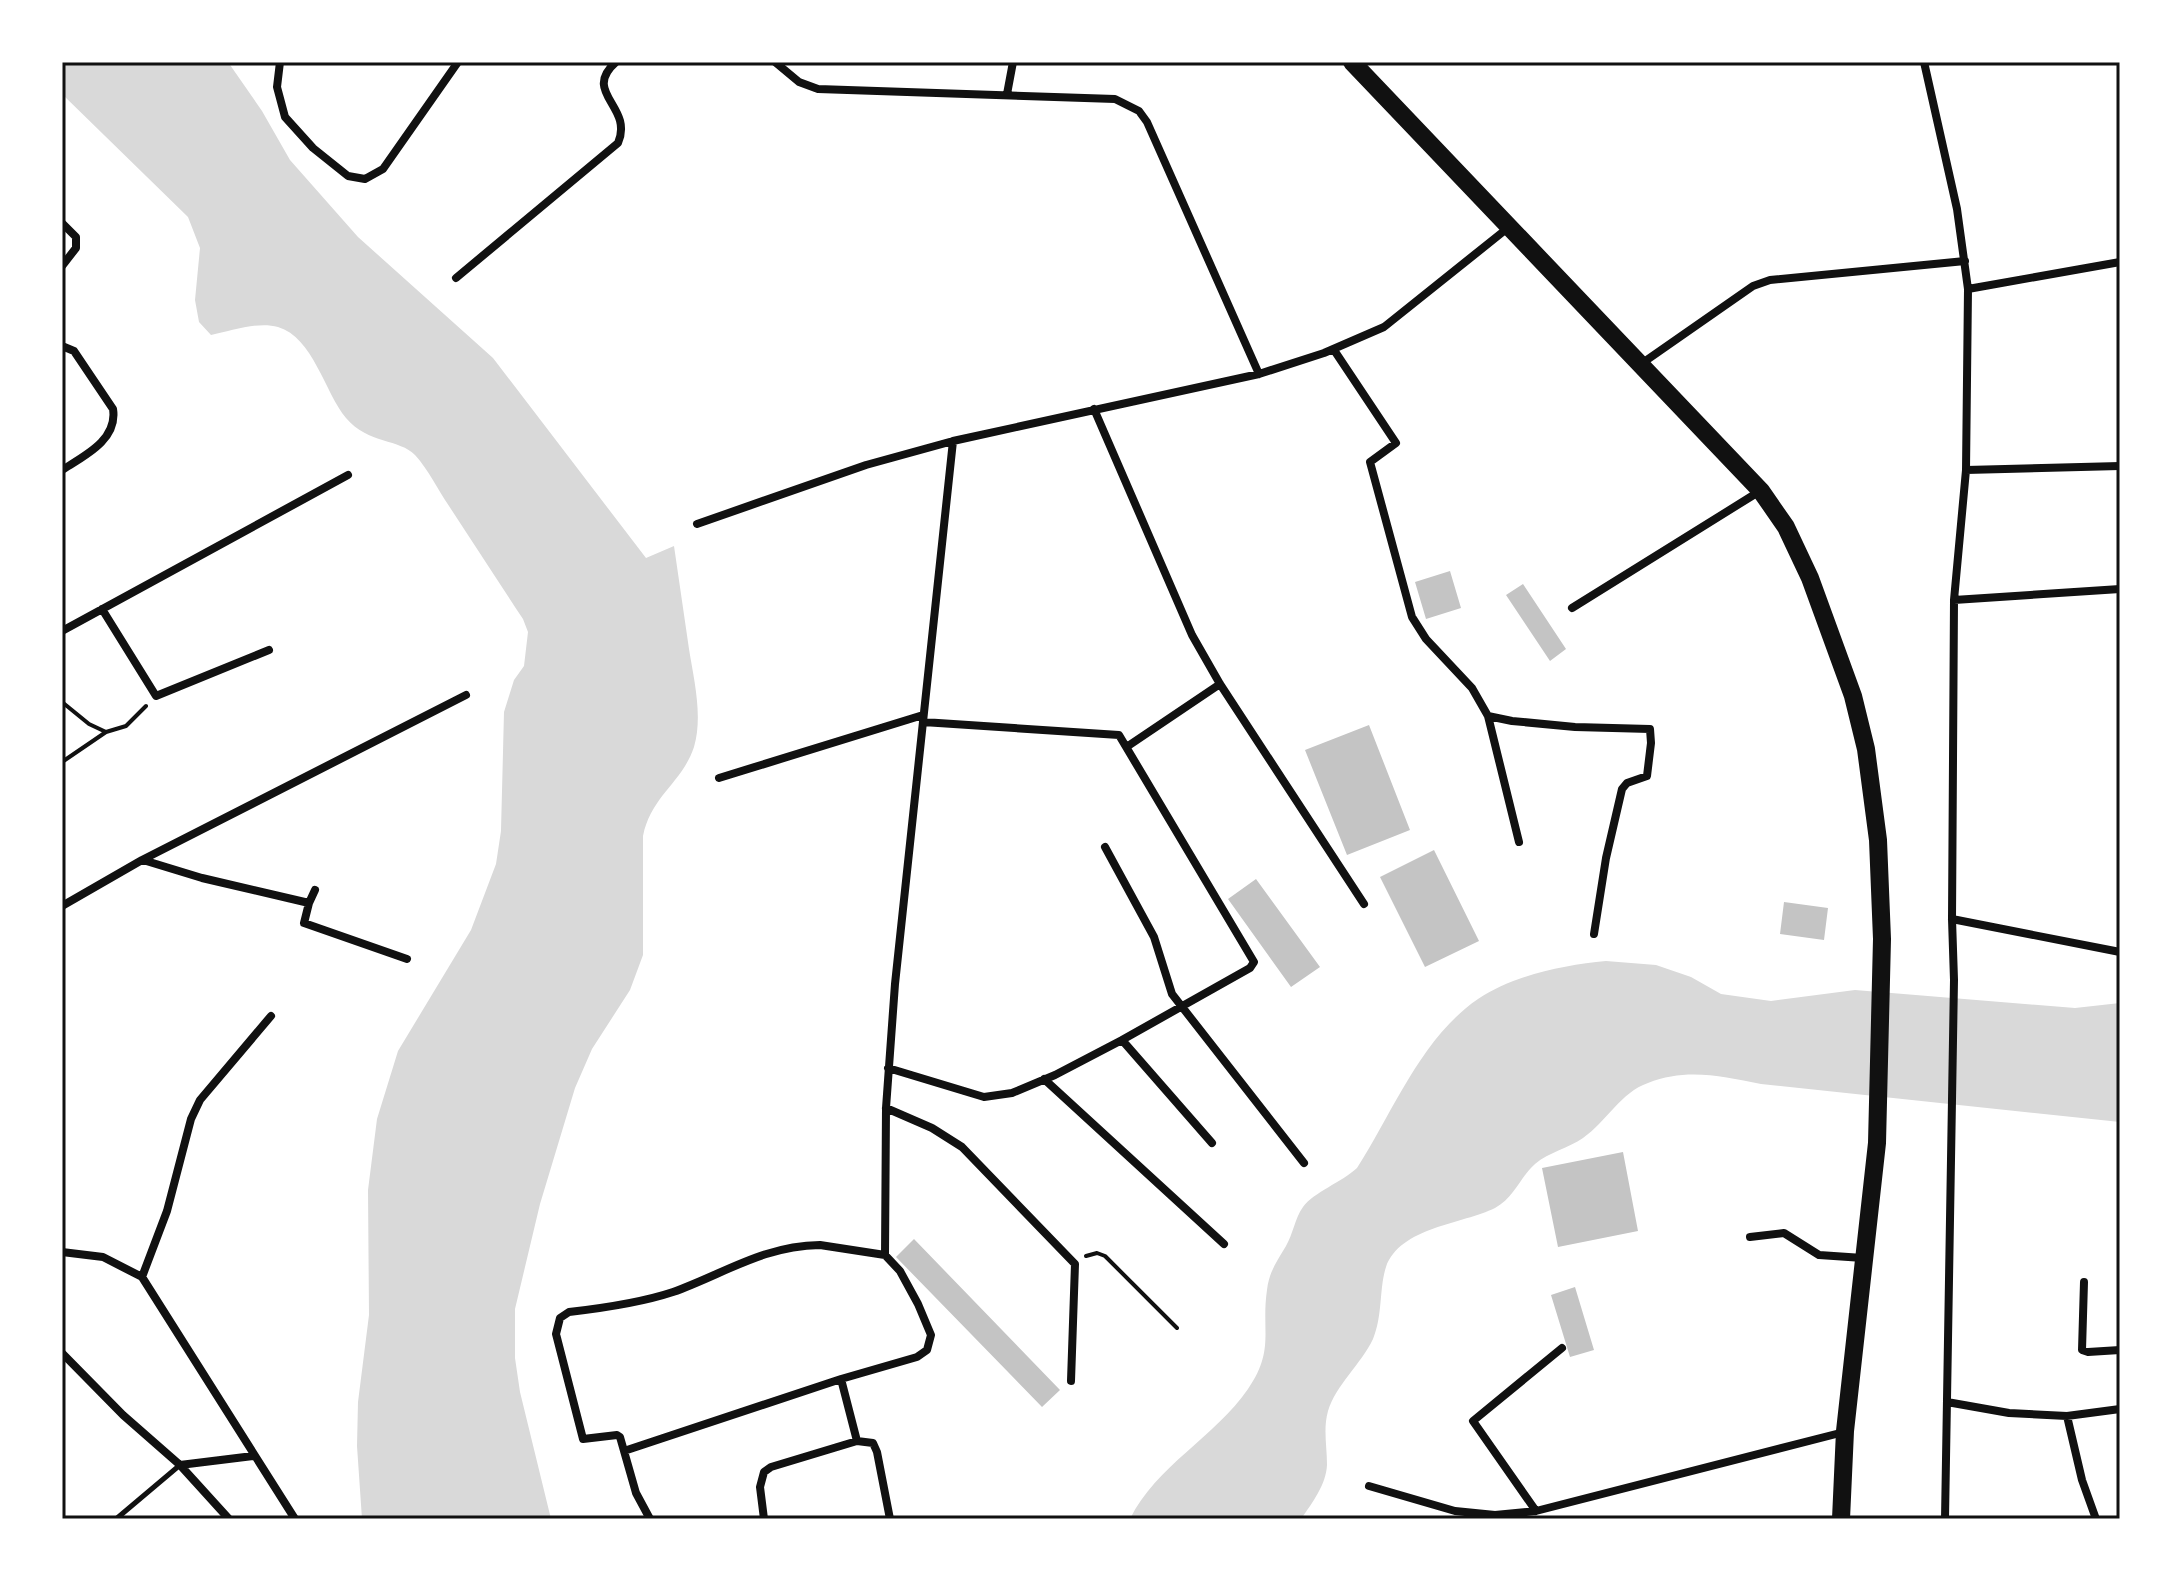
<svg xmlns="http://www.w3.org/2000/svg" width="2182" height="1581" viewBox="0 0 2182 1581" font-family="'Crimson Pro',serif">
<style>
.water{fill:#d9d9d9}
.building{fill:#c4c4c4}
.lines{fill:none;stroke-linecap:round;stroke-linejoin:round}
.path{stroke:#111;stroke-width:4}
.service{stroke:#111;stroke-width:5}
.minor{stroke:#111;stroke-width:8}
.trunk{stroke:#111;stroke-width:18}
.neatline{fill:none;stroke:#111;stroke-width:3}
</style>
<rect width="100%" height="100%" fill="#fff"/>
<!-- water -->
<path class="water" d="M62,62h166l34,49 28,49 68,77 135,121 153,200 28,-12c5,34 10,69 15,103 5,31 14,67 5,98 -12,36 -43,49 -51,89v119l-13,35 -38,59 -17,39 -35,116 -25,105v49l5,34 31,127h-189l-5,-73 1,-44 11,-87 -1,-125 9,-71 21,-68 73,-121 25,-66 5,-33 3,-119 10,-32 10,-14 4,-34 -5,-13c-25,-38 -49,-75 -74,-113 -11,-16 -21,-37 -34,-51 -15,-16 -47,-11 -69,-37 -21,-25 -33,-81 -68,-91 -20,-6 -47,4 -67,8l-12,-13 -4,-22 5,-52 -12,-31 -126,-123z
M1606,961l50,4 35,12 30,17 50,7 84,-11 220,18 45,-5v119l-359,-38c-40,-8 -75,-16 -113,-1 -27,9 -42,39 -65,55 -14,10 -34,14 -48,26 -15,13 -20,33 -40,44 -32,16 -95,19 -109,59 -7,21 -3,48 -13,72 -12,25 -37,46 -45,72 -5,18 -1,35 -1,54 -1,20 -15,38 -26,54h-171c26,-53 85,-82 118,-130 27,-39 13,-59 19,-99 2,-18 10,-29 19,-44 7,-12 9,-28 17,-39 11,-15 39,-25 54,-39 36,-56 64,-130 121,-169 36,-24 86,-34 128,-38z"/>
<!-- building -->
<path class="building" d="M1450,571l11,37 -35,11 -11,-37z
M1523,584l43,65 -16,12 -44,-66z
M1369,725l41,105 -63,25 -42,-105z
M1434,850l45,91 -54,26 -45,-90z
M1256,879l64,88 -29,20 -63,-88z
M1784,902l44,6 -4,32 -44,-6z
M1623,1152l15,79 -80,16 -16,-79z
M914,1239l146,151 -18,17 -146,-150z
M1575,1287l19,63 -24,7 -19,-62z"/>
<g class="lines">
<!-- path -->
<path class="path" d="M62,702l27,22 17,8
M62,762l44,-30 20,-6 20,-20
M1086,1256l11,-3 8,3 72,72"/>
<!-- service -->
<path class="service" d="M116,1519l64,-54"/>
<!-- minor -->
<path class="minor" d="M280,62l-3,25 8,30 28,31 35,28 17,3 18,-10 75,-107
M775,62l24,20 19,7 297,10 24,12 8,11 112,252
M1924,62l33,147 11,80 -2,181 -12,130 -2,319 2,61 -9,539
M1007,94l6,-32
M62,223l14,14v11l-14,18
M456,278l162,-135c16,-37 -37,-50 -2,-81
M1968,289l152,-27
M62,346l12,5 39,58c5,31 -29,47 -51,61
M1334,350l62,93 -26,19 42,155 14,22 46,49 16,28 24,5 63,6 75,2 1,14 -4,33 -20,7 -5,6 -16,69 -12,76
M1641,364l112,-78 17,-6 195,-19
M1094,409l98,226 28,49 144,220
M1966,470l154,-4
M697,524l169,-59 87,-24 306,-67 65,-21 60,-26 125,-100
M1954,600l166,-11
M1572,608l188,-117
M102,609l54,87 113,-46
M62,631l286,-156
M1488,716l31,126
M1128,746l92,-62
M719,778l204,-63
M1105,847l49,90 18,57 132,169
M143,860l59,18 107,25 -5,20 103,36
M309,903l6,-13
M62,906l80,-46 324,-165
M1952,919l168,33
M1122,1040l90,103
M888,1068l96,29 28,-4 43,-18 67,-35 128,-72 4,-6 -135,-227 -196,-13
M1044,1079l180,165
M886,1108l46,20 30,19 113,117 -4,117
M1750,1237l34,-4 35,22 44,3
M820,1245l65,10 15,16 18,33 13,31 -4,15 -10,7 -76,22 -217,72 -4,-14 -3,-2 -34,4 -27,-105 4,-16 9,-6c35,-4 71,-9 104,-20 51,-18 89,-46 147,-47z
M62,1252l41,5 39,20 153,242
M885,1255l1,-147 9,-124 58,-543
M142,1277l25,-66 24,-92 9,-19 71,-84
M2084,1282l-2,68 6,2 32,-2
M62,1353l61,62 57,50 73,-9
M1947,1402l62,11 58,3 53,-7
M2067,1416l15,64 14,39
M857,1441l16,2 4,9 13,67
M624,1451l12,42 14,26
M180,1465l49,54
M1369,1486l86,25 40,4 41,-4 308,-79
M1536,1511l-63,-90 89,-73
M764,1519l-4,-32 4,-15 7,-5 86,-26 -16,-62"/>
<!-- trunk -->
<path class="trunk" d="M1352,62l409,429 25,36 24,51 43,118 13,53 12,91 4,99 -5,204 -32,288 -4,88"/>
</g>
<!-- border -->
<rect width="2182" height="1581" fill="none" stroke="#ffffff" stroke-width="128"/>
<rect x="64" y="64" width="2054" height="1453" class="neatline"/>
</svg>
